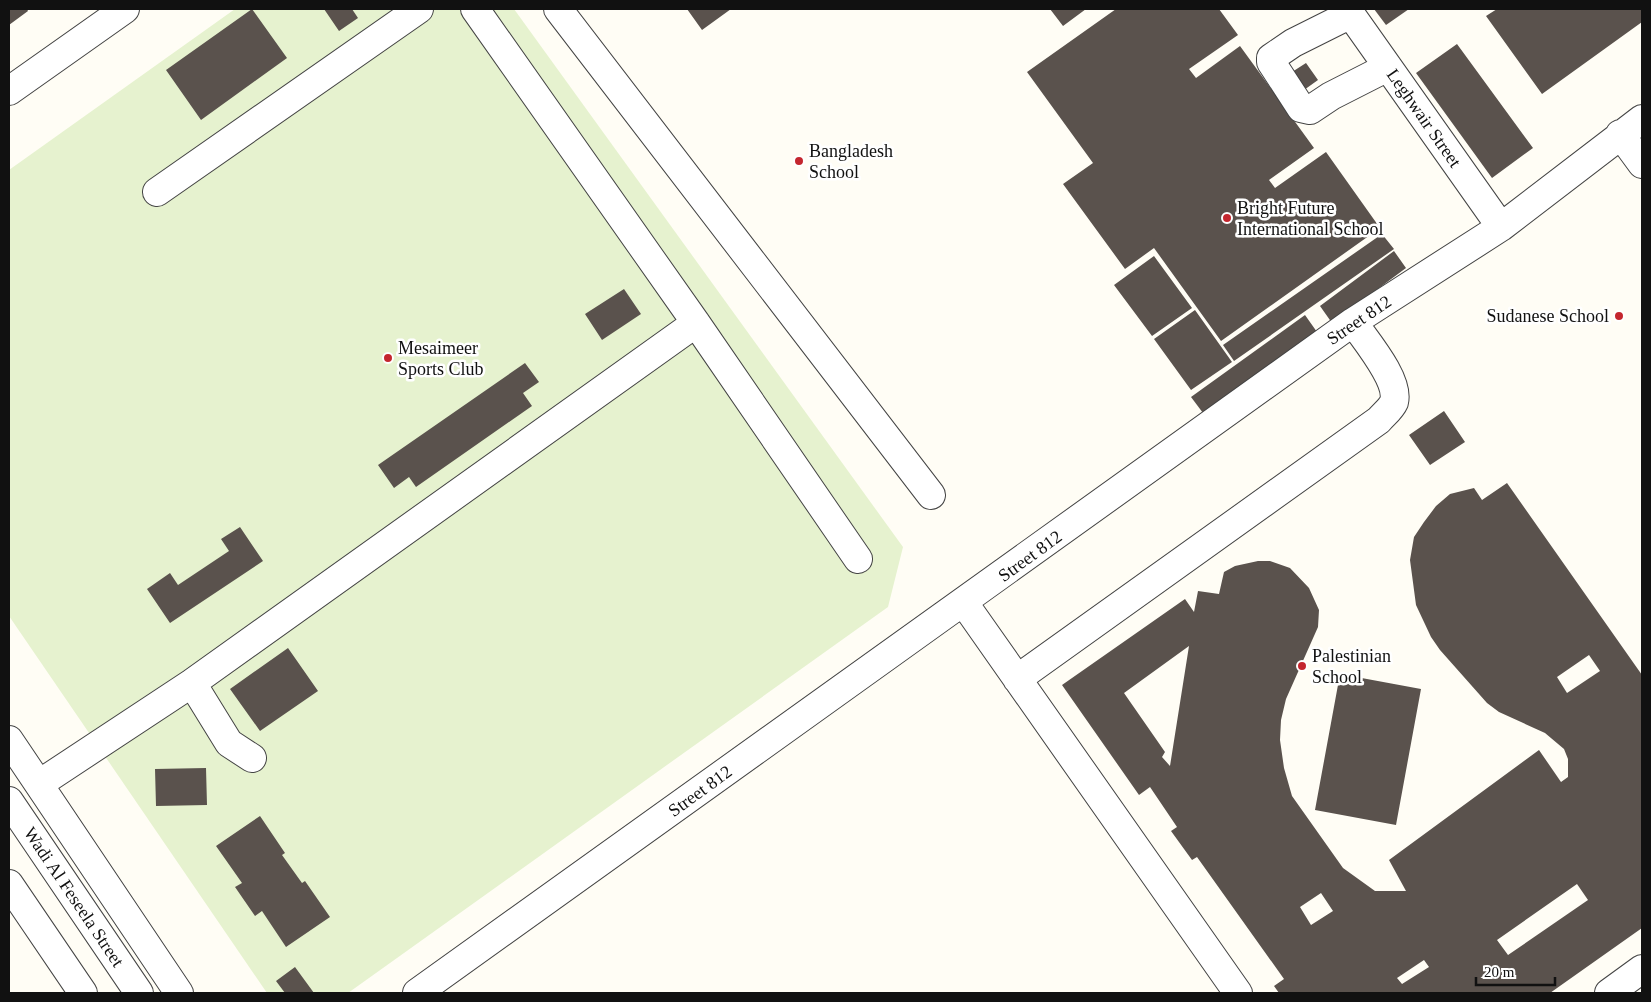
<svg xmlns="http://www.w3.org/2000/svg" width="1651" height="1002" viewBox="0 0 1651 1002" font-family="'Times New Roman',serif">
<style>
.pitch{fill:#e6f2cf}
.building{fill:#5a524d;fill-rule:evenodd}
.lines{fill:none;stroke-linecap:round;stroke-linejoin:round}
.minor-casing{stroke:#444;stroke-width:30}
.minor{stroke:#fff;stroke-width:28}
.poi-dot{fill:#c4262e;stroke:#fff;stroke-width:2}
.labels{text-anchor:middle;stroke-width:5;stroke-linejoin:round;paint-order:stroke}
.street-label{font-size:18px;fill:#111;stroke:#fff}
.poi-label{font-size:18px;fill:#111;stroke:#fff;text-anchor:start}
</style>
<rect width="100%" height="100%" fill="#fffdf5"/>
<!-- pitch -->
<path class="pitch" d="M235,9h279l389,538 -15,60 -540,386h-81l-258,-377v-446z"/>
<!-- building -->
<path class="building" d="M9,9h18l1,2 -19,14z
M252,9l35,49 -86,62 -35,-50z
M324,9h28l6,9 -19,13z
M687,9h44l-29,21z
M1050,9h36l-23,17z
M1116,9h103l19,26 -49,34 7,9 44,-32 74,102 -45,32 6,8 51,-36 54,76 -159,113 -67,-93 -29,21 -62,-85 30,-21 -66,-91z
M1374,9h35l-23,16z
M1497,9h145v13l-100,72 -56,-78z
M1457,44l76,104 -41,30 -76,-105z
M1306,63l12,17 -14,10 -12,-18z
M1382,234l12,15 -160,112 -11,-16z
M1394,251l12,17 -74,55 -12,-17z
M1154,256l38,52 -40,28 -38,-51z
M624,289l17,25 -39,26 -17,-26z
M1195,310l37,52 -41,28 -37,-51z
M1305,315l12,17 -114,81 -12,-16z
M525,363l14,19 -16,11 9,13 -116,81 -7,-10 -15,11 -16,-23z
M1444,411l21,31 -35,23 -21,-30z
M1507,483l135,192v253l-92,65h-271l-5,-7 10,-7 -87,-122 -5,3 -21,-29 6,-4 -27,-40 -11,8 -77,-110 123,-86 9,13 4,-21 21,3 5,-22 11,-6 23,-5h12l20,7 19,20 10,22 -1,17 -32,72 -5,21 -1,20 4,28 8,28 51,72 32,23h31l-17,-31 150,-110 22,32 7,-5v-18l-4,-10 -19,-16 -46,-21 -12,-9 -47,-53 -9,-13 -15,-32 -6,-45 4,-23 10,-15 12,-16 14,-12 24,-6 8,12zM1189,646l-19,120 -8,-9 3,-5 -41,-59zM1589,655l11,16 -33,22 -10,-16zM1577,884l11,16 -80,55 -11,-15zM1321,893l12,18 -22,14 -11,-18zM1424,960l5,7 -27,17 -5,-6z
M240,527l23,34 -93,62 -23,-34 23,-16 8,12 51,-34 -8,-12z
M288,648l30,43 -58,40 -30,-42z
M1340,674l81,15 -25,136 -81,-15z
M206,768l1,37 -51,1 -1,-37z
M260,816l25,37 -3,2 20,28 3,-2 25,36 -44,30 -24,-36 -7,5 -20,-29 7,-4 -26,-37z
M295,967l19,26h-29l-9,-12z"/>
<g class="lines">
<defs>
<path id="minor" d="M475,9l221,314 162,236
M558,9l373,486
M1347,9l154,218
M1351,14l-58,29 -22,15v4l30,46 9,2 21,-14 57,-29
M9,91l116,-82
M1620,134l22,30
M157,192l262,-183
M964,603l274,390
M1017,679l362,-259c4,-5 12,-11 15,-18 6,-22 -29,-62 -41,-80
M192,683l37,60 23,15
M9,740l170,253
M39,784l153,-101 504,-360
M9,801l130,192
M9,884l74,109
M417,993l936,-671 148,-95 141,-108
M1609,993l33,-24"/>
</defs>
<!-- minor casing -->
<use href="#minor" class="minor-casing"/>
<!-- minor -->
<use href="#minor" class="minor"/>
</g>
<!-- markers -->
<g class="poi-dot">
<circle cx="799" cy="161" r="5"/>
<circle cx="1227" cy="218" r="5"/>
<circle cx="1619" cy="316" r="5"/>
<circle cx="388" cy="358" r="5"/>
<circle cx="1302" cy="666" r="5"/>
</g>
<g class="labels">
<!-- street labels -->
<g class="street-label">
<text transform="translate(1424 118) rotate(55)" y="6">Leghwair Street</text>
<text transform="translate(1359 320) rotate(-34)" y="6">Street 812</text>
<text transform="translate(1030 556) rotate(-36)" y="6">Street 812</text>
<text transform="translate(700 791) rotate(-36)" y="6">Street 812</text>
<text transform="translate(74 897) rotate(56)" y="6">Wadi Al Feseela Street</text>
</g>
<!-- poi labels -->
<g class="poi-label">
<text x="809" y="157">Bangladesh<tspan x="809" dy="21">School</tspan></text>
<text x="1237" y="214">Bright Future<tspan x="1237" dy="21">International School</tspan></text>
<text x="1609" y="322" text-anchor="end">Sudanese School</text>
<text x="398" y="354">Mesaimeer<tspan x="398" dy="21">Sports Club</tspan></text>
<text x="1312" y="662">Palestinian<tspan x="1312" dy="21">School</tspan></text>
</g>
</g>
<!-- border -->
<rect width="1651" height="1002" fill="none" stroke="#111111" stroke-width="20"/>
<!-- scale -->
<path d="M1476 977v8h79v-8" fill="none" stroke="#111111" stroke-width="2.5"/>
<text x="1484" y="977" font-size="15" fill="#111111" stroke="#ffffff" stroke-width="4" paint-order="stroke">20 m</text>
</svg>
